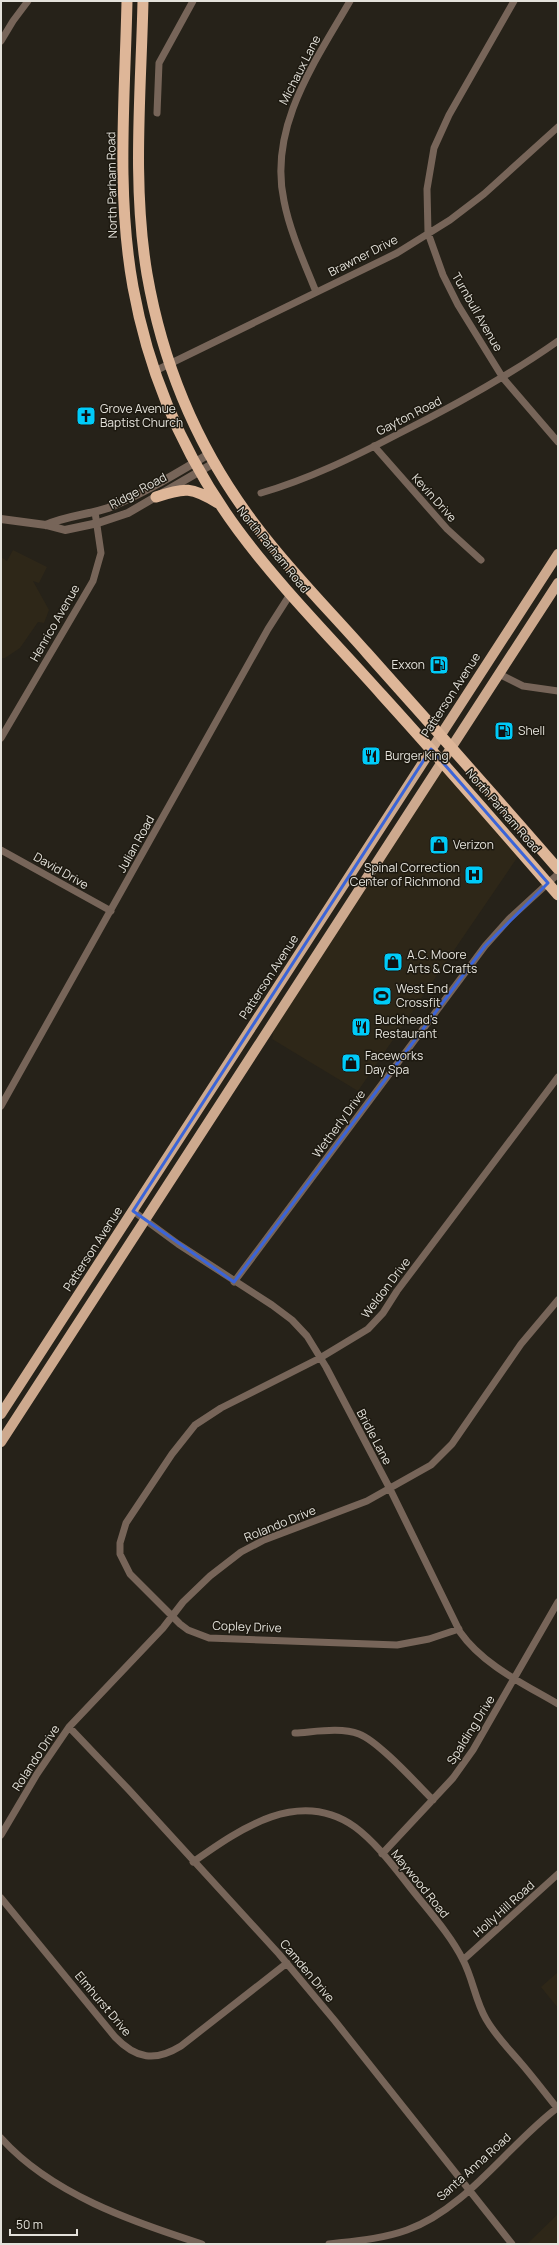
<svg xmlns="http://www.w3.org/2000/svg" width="559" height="2245" viewBox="0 0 559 2245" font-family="Manrope,sans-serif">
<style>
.built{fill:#2e2718}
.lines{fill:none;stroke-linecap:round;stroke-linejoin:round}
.minor{stroke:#776559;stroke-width:7}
.tertiary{stroke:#776559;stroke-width:8}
.primary{stroke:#cda98e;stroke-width:10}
.trunk{stroke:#deb698;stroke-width:11}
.marked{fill:none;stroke:#3b64d8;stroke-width:3;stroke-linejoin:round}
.labels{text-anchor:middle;stroke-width:3;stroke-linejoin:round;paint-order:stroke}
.street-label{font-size:12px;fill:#e4e2db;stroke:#1d1910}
.poi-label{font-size:12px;fill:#e4e2db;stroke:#1d1910;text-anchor:start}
</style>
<rect width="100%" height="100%" fill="#262219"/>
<!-- built -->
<path class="built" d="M13,550l34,17 -8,16 -6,-2 16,29 -5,13 -6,-1 -18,26 -15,10h-4v-101l6,4z
M443,760l78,92 -163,239 -86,-52 5,-26z
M558,1972v36l-17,-21z
M558,2214v30h-32h1z"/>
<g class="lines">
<!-- minor -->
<path class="minor" d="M514,1l-65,114 -15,33 -7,41 1,44 15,42 15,30 45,73 55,64
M1,41l12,-20 15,-20
M157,113l2,-50 34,-62
M316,292c-12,-30 -26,-60 -32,-91 -16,-74 31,-139 66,-200
M155,371l242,-118 53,-33 34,-26 74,-67
M374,446l73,83 34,31
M261,493c48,-14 93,-36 137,-59 56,-28 109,-57 160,-93
M499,674l24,12 35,5
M1,738l92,-157 8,-28 -6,-41
M1,850l110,61
M1,1106l267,-477 23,-36
M133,1211l45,33 94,61 20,15 15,16 19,31 64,122 70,143c23,33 64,52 98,72
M234,1282l251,-336 24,-27 49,-45
M459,1629l-30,10 -32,6 -188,-7 -21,-8 -8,-6 -50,-50 -10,-20v-11l6,-20 46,-69 23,-29 26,-17 99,-50 48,-29 15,-16 14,-22 161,-214
M69,1727l60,63 150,164 56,67 177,223
M295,1733c19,-1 46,-6 64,1 19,7 58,50 74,66
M1,1835l36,-61 32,-47 94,-99 20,-26 27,-26 31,-24 23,-12 103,-39 64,-36 21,-21 69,-100 37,-44
M382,1854l71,-76 20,-28 85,-148
M193,1862c47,-33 106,-75 162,-35 19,14 36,36 51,55 19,25 43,50 57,78 10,19 12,40 23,59 9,16 22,29 34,43 13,15 25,31 38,47
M1,1898l114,139c21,22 40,25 66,9l106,-83
M463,1960l95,-86
M1,2138c50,56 132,84 201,106
M329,2244c26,-3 53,-5 78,-14 59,-21 101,-85 150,-122"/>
<!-- tertiary -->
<path class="tertiary" d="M1,519l45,6 19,5 33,-7 30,-10 86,-50
M46,525c20,-9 41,-10 62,-17 35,-14 69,-35 101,-54"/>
<!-- primary -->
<path class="primary" d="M1,1414l557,-860
M1,1442l557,-859"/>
<!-- trunk -->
<path class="trunk" d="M127,1c-2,95 -11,192 6,286 16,88 52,171 105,243 42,57 96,111 144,165 60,66 118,133 176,200
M143,1c-2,90 -11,183 4,273 16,92 53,179 110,253 33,44 73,84 110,126 64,72 128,143 191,216
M156,497c29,-10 36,-10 62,6"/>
</g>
<!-- marked area -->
<path class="marked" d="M431,749l117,134 -63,63 -251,336 -101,-71z"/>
<!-- icons -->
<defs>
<symbol id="church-square" viewBox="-11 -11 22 22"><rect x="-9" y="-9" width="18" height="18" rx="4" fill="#00cbf9" stroke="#1d1910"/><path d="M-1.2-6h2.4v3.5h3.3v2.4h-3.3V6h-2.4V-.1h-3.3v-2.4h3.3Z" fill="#111"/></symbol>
<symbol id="fuel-square" viewBox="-11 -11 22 22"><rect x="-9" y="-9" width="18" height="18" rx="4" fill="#00cbf9" stroke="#1d1910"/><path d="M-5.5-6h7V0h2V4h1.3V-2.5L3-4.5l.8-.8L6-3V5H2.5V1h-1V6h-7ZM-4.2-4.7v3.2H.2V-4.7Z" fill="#111"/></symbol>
<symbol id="restaurant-square" viewBox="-11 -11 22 22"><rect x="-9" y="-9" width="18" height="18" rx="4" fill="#00cbf9" stroke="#1d1910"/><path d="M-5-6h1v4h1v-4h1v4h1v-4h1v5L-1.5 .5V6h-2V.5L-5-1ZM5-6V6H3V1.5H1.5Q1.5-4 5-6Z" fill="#111"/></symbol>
<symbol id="shop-square" viewBox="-11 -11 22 22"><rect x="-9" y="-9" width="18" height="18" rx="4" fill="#00cbf9" stroke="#1d1910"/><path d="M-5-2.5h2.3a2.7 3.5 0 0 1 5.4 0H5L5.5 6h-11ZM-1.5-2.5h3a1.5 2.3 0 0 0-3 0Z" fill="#111"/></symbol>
<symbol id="hospital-square" viewBox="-11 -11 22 22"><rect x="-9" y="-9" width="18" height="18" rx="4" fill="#00cbf9" stroke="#1d1910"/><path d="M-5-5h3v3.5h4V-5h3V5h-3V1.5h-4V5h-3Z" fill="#111"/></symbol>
<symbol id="stadium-square" viewBox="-11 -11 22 22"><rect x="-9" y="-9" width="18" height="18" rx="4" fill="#00cbf9" stroke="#1d1910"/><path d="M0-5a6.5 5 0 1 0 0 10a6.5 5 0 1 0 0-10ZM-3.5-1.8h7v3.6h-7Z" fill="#111"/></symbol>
</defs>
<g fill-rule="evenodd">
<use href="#church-square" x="75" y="405" width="22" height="22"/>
<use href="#fuel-square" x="428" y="654" width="22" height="22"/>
<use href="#fuel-square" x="493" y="720" width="22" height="22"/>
<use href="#restaurant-square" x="360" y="745" width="22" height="22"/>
<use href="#shop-square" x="428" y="834" width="22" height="22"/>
<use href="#hospital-square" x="463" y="864" width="22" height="22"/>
<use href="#shop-square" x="382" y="951" width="22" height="22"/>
<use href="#stadium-square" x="371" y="985" width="22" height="22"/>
<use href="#restaurant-square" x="350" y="1016" width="22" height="22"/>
<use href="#shop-square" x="340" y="1052" width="22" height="22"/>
</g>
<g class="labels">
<!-- street labels -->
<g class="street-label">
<text transform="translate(300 70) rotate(-63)" y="4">Michaux Lane</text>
<text transform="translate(112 185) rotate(-91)" y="4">North Parham Road</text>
<text transform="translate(363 256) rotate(-27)" y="4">Brawner Drive</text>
<text transform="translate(477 312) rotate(60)" y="4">Turnbull Avenue</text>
<text transform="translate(409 416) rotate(-27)" y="4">Gayton Road</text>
<text transform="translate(138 491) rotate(-28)" y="4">Ridge Road</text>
<text transform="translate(434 498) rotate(48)" y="4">Kevin Drive</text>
<text transform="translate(273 550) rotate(51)" y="4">North Parham Road</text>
<text transform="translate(55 623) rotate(-60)" y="4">Henrico Avenue</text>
<text transform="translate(451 695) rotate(-57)" y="4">Patterson Avenue</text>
<text transform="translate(503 811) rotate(49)" y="4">North Parham Road</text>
<text transform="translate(136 844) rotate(-61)" y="4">Julian Road</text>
<text transform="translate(61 871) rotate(30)" y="4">David Drive</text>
<text transform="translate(269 977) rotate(-57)" y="4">Patterson Avenue</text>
<text transform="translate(339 1124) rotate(-54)" y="4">Wetherly Drive</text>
<text transform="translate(93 1249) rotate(-57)" y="4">Patterson Avenue</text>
<text transform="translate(386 1288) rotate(-53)" y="4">Weldon Drive</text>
<text transform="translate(374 1437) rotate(62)" y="4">Bridle Lane</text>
<text transform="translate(280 1524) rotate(-22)" y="4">Rolando Drive</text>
<text transform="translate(247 1627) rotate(2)" y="4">Copley Drive</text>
<text transform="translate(471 1730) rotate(-58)" y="4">Spalding Drive</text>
<text transform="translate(36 1758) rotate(-57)" y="4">Rolando Drive</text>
<text transform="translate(420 1884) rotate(51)" y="4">Maywood Road</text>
<text transform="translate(504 1909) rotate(-42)" y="4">Holly Hill Road</text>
<text transform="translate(307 1971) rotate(50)" y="4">Camden Drive</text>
<text transform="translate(103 2004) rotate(50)" y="4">Elmhurst Drive</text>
<text transform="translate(474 2167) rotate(-42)" y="4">Santa Anna Road</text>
</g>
<!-- poi labels -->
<g class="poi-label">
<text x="100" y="413">Grove Avenue<tspan x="100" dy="14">Baptist Church</tspan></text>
<text x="425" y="669" text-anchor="end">Exxon</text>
<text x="518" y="735">Shell</text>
<text x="385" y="760">Burger King</text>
<text x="453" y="849">Verizon</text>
<text x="460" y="872" text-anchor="end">Spinal Correction<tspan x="460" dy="14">Center of Richmond</tspan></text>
<text x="407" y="959">A.C. Moore<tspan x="407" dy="14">Arts &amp; Crafts</tspan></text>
<text x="396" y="993">West End<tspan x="396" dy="14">Crossfit</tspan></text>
<text x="375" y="1024">Buckhead's<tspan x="375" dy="14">Restaurant</tspan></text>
<text x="365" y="1060">Faceworks<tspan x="365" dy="14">Day Spa</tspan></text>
</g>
</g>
<!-- border -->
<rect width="559" height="2245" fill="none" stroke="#e4e2db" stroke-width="4"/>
<!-- scale -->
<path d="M10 2229v6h67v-6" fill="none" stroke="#e4e2db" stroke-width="2"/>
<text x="16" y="2229" font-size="12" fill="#e4e2db" stroke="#1d1910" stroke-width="3" paint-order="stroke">50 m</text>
</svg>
